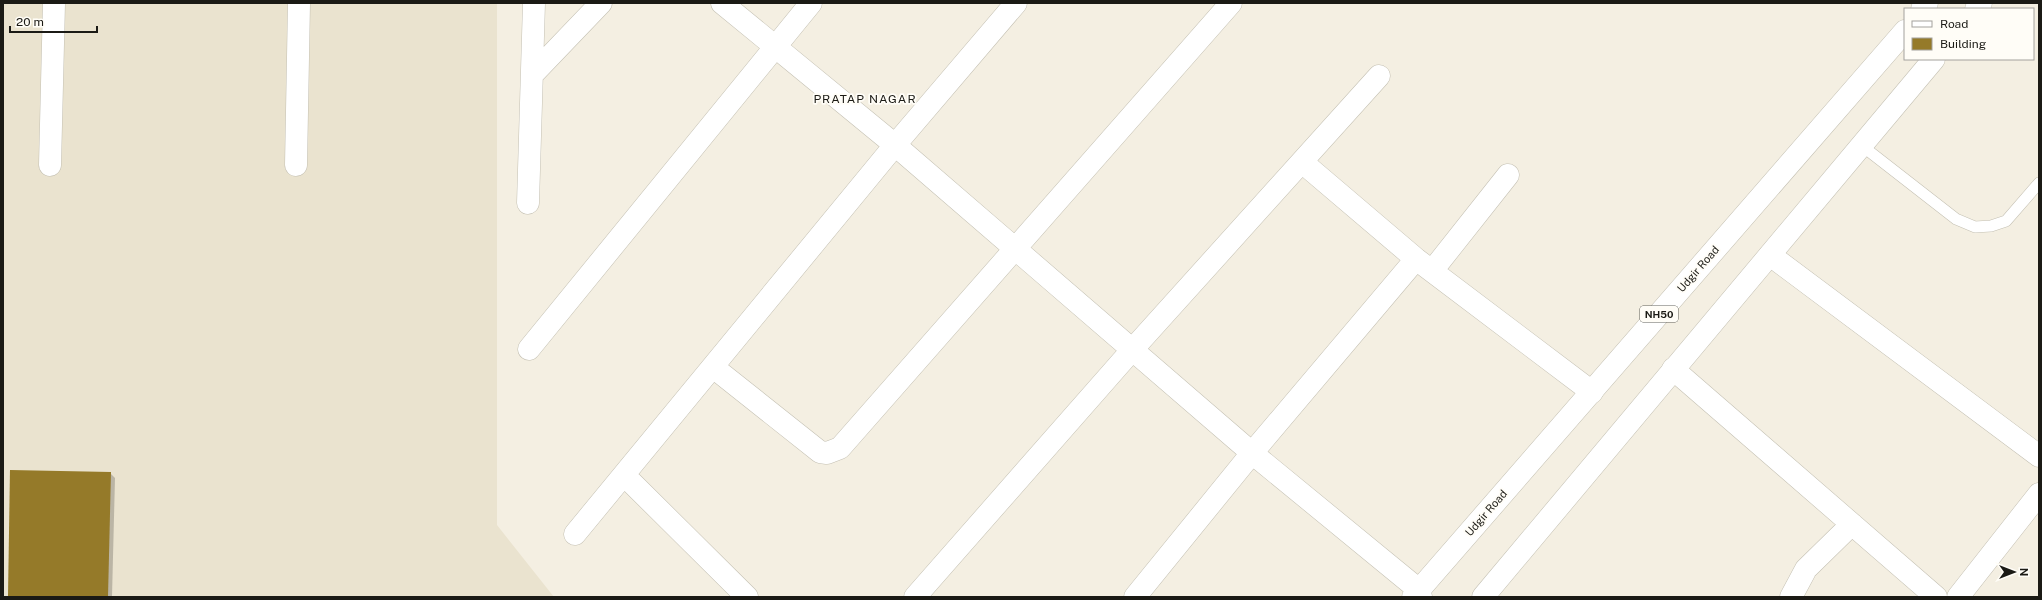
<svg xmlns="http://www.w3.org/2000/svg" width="2042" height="600" viewBox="0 0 2042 600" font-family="'Public Sans',sans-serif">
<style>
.built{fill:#eae3cf}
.shadow{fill:#0003}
.building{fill:#957a29}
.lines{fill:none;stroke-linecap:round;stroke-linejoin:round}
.lane-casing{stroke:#c4c0b3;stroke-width:12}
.street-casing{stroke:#c4c0b3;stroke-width:23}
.highway-casing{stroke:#c4c0b3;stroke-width:23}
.lane{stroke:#fff;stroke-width:11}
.street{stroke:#fff;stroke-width:22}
.highway{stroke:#fff;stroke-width:22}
.labels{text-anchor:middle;stroke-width:3.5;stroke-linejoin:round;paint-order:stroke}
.shield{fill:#fffdf7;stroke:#5f5e59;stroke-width:1}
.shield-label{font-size:10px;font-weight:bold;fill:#1b1a15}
.street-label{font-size:11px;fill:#1b1a15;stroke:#fffdf7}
.neighbourhood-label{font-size:12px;letter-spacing:1px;fill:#1b1a15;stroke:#fffdf7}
</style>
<rect width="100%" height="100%" fill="#f4efe2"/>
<!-- built -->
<path class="built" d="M3,3h494v522l57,72h-551z"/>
<!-- shadow -->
<path class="shadow" d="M110,473l5,5 -3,119h-101l-2,-2z"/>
<!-- building -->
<path class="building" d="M10,470l101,2 -3,125 -100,-1z"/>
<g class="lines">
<defs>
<path id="lane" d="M1861,145l95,74 19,8 16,-1 15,-5 33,-38"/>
<path id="street" d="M722,3l173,142 357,308 167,137 2,7
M532,75l69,-72
M1302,162l114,97 176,133
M50,165l4,-162
M296,165l3,-162
M528,203l6,-200
M1770,255l269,201
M1432,271l76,-96
M529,349l282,-346
M713,367l107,85 7,1 13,-5 391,-445
M1673,369l263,228
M624,475l123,122
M575,534l320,-389 121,-142
M915,597l217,-247 247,-274
M1135,597l117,-144 164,-194
M1791,597l15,-28 46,-45
M1958,597l81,-103"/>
<path id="highway" d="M1922,9l5,-6
M1976,9l5,-6
M1413,597l492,-566
M1483,597l451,-538"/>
</defs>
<!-- lane casing -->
<use href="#lane" class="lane-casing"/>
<!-- street casing -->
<use href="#street" class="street-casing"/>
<!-- highway casing -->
<use href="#highway" class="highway-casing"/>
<!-- lane -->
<use href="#lane" class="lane"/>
<!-- street -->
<use href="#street" class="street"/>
<!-- highway -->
<use href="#highway" class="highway"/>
</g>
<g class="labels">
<!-- shield labels -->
<rect class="shield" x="1640" y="306" width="38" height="16" rx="3"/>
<g class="shield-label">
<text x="1659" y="318">NH50</text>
</g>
<!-- street labels -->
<g class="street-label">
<text transform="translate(1698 269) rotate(-49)" y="4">Udgir Road</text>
<text transform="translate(1486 513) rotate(-49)" y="4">Udgir Road</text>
</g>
<!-- neighbourhood labels -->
<g class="neighbourhood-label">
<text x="865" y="103">PRATAP NAGAR</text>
</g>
</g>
<!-- border -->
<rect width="2042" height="600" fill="none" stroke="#1b1a15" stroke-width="8"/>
<!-- legend -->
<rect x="1904" y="8" width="130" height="52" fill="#fffdf7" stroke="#a4a29d"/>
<rect x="1912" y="21" width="20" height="6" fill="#ffffff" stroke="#a4a29d"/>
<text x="1940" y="28" font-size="12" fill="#1b1a15">Road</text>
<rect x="1912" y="38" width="20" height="12" fill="#957a29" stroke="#a4a29d"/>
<text x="1940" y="48" font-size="12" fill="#1b1a15">Building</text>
<!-- north arrow -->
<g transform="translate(2014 572) rotate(90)" stroke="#fffdf7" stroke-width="3" paint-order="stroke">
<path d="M0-3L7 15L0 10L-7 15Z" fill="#1b1a15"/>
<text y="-6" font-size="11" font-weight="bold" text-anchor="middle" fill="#1b1a15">N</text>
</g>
<!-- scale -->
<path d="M10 26v6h87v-6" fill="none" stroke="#1b1a15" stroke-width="2"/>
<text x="16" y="26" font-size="12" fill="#1b1a15" stroke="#fffdf7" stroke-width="3" paint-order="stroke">20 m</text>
</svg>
